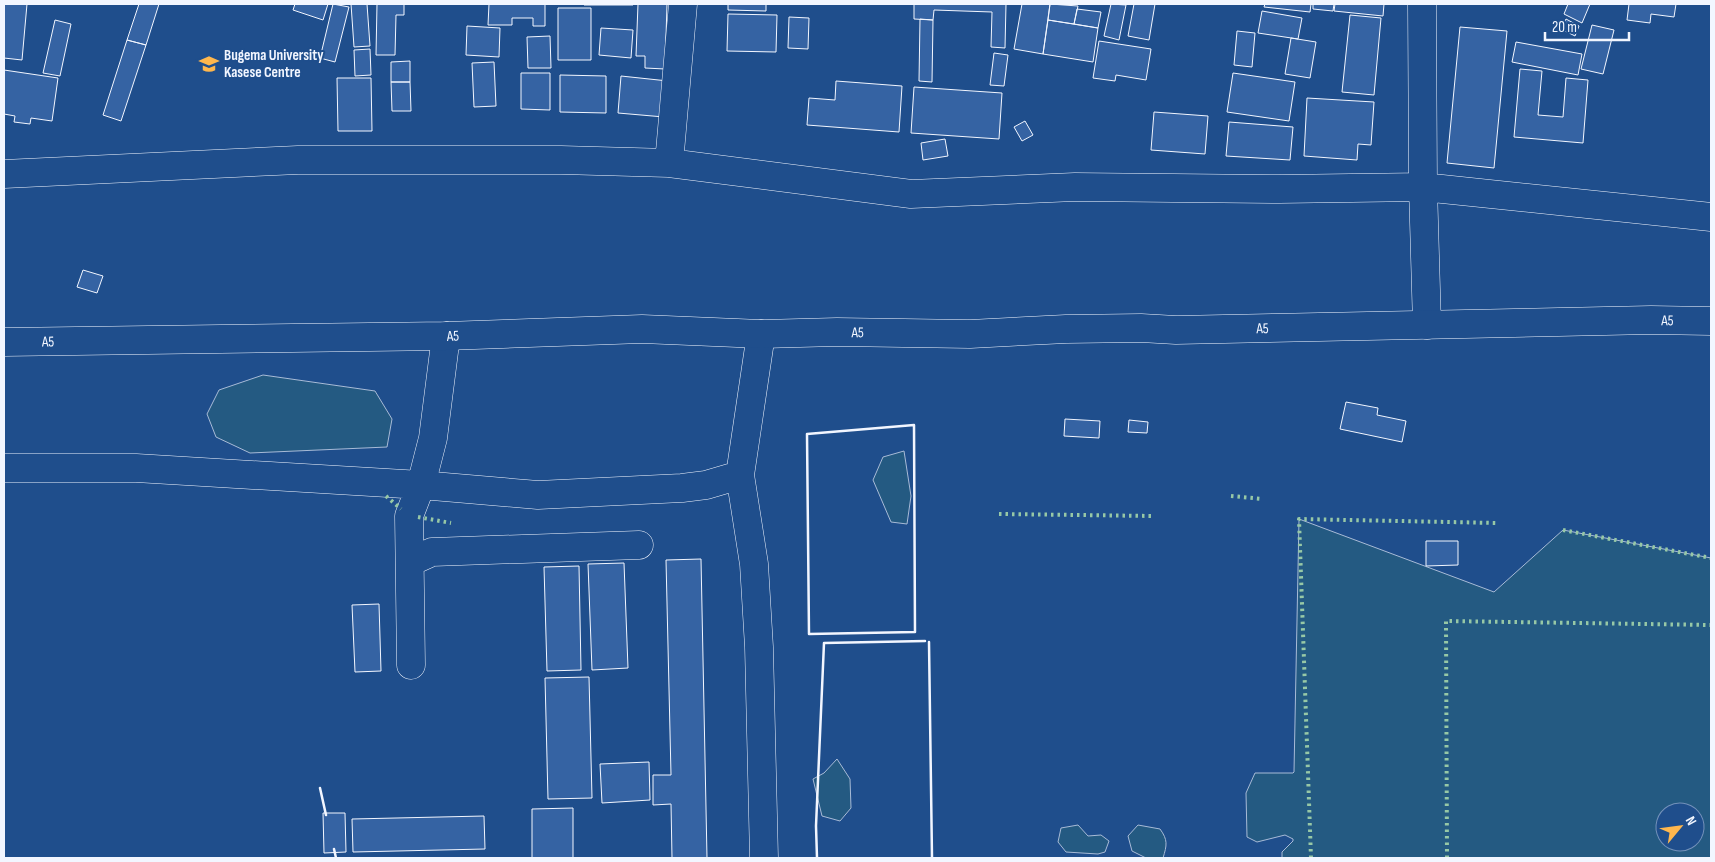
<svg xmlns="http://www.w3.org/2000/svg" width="1715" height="862" viewBox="0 0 1715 862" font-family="'Sofia Sans Condensed',sans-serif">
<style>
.green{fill:#245a82;stroke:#a8bbd7;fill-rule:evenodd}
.building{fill:#3563a3;stroke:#f2f6ff}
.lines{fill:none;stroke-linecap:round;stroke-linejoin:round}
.minor-casing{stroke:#f2f6ff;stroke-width:29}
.highway-casing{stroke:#f2f6ff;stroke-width:29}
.minor{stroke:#1f4e8c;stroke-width:28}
.highway{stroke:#1f4e8c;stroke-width:28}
.hedge{stroke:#97c8a6;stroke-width:4;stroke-dasharray:2.5 4;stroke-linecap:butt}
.wall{stroke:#f2f6ff;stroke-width:2.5}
.labels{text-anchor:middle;stroke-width:4;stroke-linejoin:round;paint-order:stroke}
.poi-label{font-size:15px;font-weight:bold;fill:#f2f6ff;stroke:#1f4e8c;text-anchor:start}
.street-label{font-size:15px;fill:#f2f6ff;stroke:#1f4e8c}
</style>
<rect width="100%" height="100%" fill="#1f4e8c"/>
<!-- green -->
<path class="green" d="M263,375l112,16 17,28 -5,28 -137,6 -34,-16 -9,-23 12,-24z
M904,451l7,45 -4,28 -16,-2 -18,-42 10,-23z
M1299,519l195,73 69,-62 148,28v300h-429v-6l11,-11v-2l-8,-4 -28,7 -10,-5 -1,-44 9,-20h38l1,-1zM1665,812h30v30h-30z
M837,759l13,20 1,29 -11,13 -18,-5 -9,-37 11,-6z
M1078,825l10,11 13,-1 8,6 -4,11 -7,2 -32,-2 -8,-10 3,-14z
M1138,825l22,4c8,11 7,16 3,29h-17l-14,-7 -4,-15z"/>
<!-- building -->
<path class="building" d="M4,4h23l-5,56 -18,-2z
M139,4h20l-13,41 -19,-5z
M295,4h33l-5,16 -30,-10z
M333,4l16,3 -14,55 -15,-4z
M351,4h16l3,42 -16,1z
M377,4h27v11h-8l-1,40h-19z
M489,4h56v22h-12v-8h-21v7h-24z
M584,4h49v1h-49z
M638,4h29l-2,65 -20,-1v-12h-9z
M728,4h38v7l-38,-1z
M914,4h92l-1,44 -14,-1 1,-35 -58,-2 -1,10 -19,-1z
M1022,4h28l-7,50 -29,-5z
M1050,4l28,2 -4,18 -26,-4z
M1111,4l15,1 -7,35 -15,-4z
M1134,4h21l-6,36 -21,-4z
M1265,4h46l-1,8 -46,-5z
M1313,4h21l-1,7 -20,-2z
M1335,4h49l-1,12 -49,-5z
M1568,4h22l-8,19 -18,-9z
M1629,4h47l-2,13 -23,-3 -1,9 -23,-3z
M558,8h33v52h-33z
M1077,9l24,3 -3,16 -24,-4z
M1262,11l40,7 -4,21 -40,-6z
M728,14l49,1 -1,37 -49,-1z
M1350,15l31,3 -7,77 -32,-3z
M789,17l20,1 -1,31 -20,-1z
M920,19l13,1 -1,62 -13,-1z
M1566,19l13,7 -4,10 -14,-7z
M55,20l16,4 -11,52 -17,-3z
M1048,20l50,8 -5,34 -50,-8z
M1592,25l22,5 -11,44 -22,-5z
M467,26l33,2 -1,29 -33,-2z
M1460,27l47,4 -13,137 -47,-5z
M601,28l32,2 -2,28 -32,-3z
M1237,31l18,2 -3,34 -18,-2z
M550,36l1,32h-23l-1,-31z
M1291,38l25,4 -6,36 -25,-4z
M127,40l19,5 -25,76 -18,-6z
M1099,41l52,8 -5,31 -30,-5 -1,6 -22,-3z
M1516,42l66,12 -4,21 -66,-13z
M370,49l1,26 -16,1 -1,-26z
M994,53l14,2 -4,31 -14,-1z
M410,61v21h-19v-20z
M494,62l2,44 -22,1 -2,-44z
M1520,69l22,2 -4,44 25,2 3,-39 22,2 -5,63 -69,-6z
M4,70l54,8 -6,43 -21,-3 -1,6 -16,-2 1,-6 -11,-2z
M521,73h29v37l-29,-1z
M1233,73l62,9 -6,39 -62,-9z
M560,75l46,1v37l-46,-1z
M621,76l47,5 -4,36 -46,-4z
M337,78h34l1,53h-34z
M836,81l66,5 -3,46 -92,-7 2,-27 26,2z
M391,82h19l1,29h-19z
M914,87l88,6 -3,46 -88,-6z
M1307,98l67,4 -3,43 -13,-1 -1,16 -53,-4z
M1154,112l54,4 -3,38 -54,-4z
M1025,121l8,14 -11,6 -8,-14z
M1229,122l64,5 -3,33 -64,-4z
M945,139l3,17 -25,4 -2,-17z
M83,270l20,6 -6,17 -20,-6z
M1346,402l32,6 -1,7 29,6 -4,21 -62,-13z
M1065,419l35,2 -1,17 -35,-2z
M1129,420l19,2 -1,11 -19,-1z
M1426,541h32v24l-32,1z
M701,559l6,299h-35l-1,-54 -18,1v-30h18l-5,-215z
M624,563l4,105 -36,2 -4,-106z
M579,566l2,104 -34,1 -3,-104z
M379,604l2,67 -26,1 -3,-67z
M589,677l3,121 -44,1 -3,-121z
M649,762l1,38 -48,3 -2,-39z
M573,808v50h-41v-49z
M323,813h22l1,39 -22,1z
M484,816l1,33 -132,3 -1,-33z"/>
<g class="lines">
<defs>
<path id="minor" d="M1422,4l1,183 4,138
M669,163l14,-159
M4,174l294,-14h263l108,3 242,31 164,-7 204,2 144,-2 288,30
M761,334l-21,141 14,89 5,83 5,211
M4,468h132l285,17 117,10 144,-7 24,-3 34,-10
M410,562l22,-10 207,-7
M411,665l-2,-149 12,-31 12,-47 13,-102"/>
<g id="highway">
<path id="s1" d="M4,342l442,-6 196,-7 119,5 76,-2 133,2 96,-5 75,-1 35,2 475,-10 60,1"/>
</g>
</defs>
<!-- minor casing -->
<use href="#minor" class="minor-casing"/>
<!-- highway casing -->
<use href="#highway" class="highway-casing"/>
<!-- minor -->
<use href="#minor" class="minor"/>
<!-- highway -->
<use href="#highway" class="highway"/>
<!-- hedge -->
<path class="hedge" d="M386,496l15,13
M1231,496l32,3
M999,514l155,2
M418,517l33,6
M1563,530l148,28
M1311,858l-12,-339 199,4
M1447,858l-1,-237 265,4"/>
<!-- wall -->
<path class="wall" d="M914,425l1,207 -106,2 -2,-200z
M929,642l3,216
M320,788l6,27
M334,849l2,9
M817,858l-1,-32 8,-183 101,-2"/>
</g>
<!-- icons -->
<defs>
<symbol id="university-bare" viewBox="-9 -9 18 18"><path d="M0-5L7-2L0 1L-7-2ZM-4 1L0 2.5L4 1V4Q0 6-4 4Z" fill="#ffb74d" stroke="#1f4e8c" stroke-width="2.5" paint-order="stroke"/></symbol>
</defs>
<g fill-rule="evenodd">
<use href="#university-bare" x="195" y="50" width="28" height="28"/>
</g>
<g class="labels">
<!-- poi labels -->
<g class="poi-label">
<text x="224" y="60">Bugema University<tspan x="224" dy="17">Kasese Centre</tspan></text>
</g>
<!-- street labels -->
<g class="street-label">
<text dy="5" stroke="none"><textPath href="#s1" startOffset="1664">A5</textPath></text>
<text dy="5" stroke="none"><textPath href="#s1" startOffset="1259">A5</textPath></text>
<text dy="5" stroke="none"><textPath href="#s1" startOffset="854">A5</textPath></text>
<text dy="5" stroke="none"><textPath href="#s1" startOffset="449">A5</textPath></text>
<text dy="5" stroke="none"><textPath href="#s1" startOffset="44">A5</textPath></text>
</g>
</g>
<!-- border -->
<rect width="1715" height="862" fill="none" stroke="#f2f6ff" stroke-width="10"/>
<!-- north arrow -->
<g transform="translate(1680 827) rotate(61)"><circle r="24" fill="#1f4e8c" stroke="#7391ba"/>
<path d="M0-4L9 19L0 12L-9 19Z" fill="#ffb74d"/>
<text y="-8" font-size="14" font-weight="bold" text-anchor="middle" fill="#f2f6ff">N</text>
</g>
<!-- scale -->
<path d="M1545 32v8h84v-8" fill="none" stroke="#f2f6ff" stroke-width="2.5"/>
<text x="1552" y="32" font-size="15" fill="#f2f6ff" stroke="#1f4e8c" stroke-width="4" paint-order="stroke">20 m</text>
</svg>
